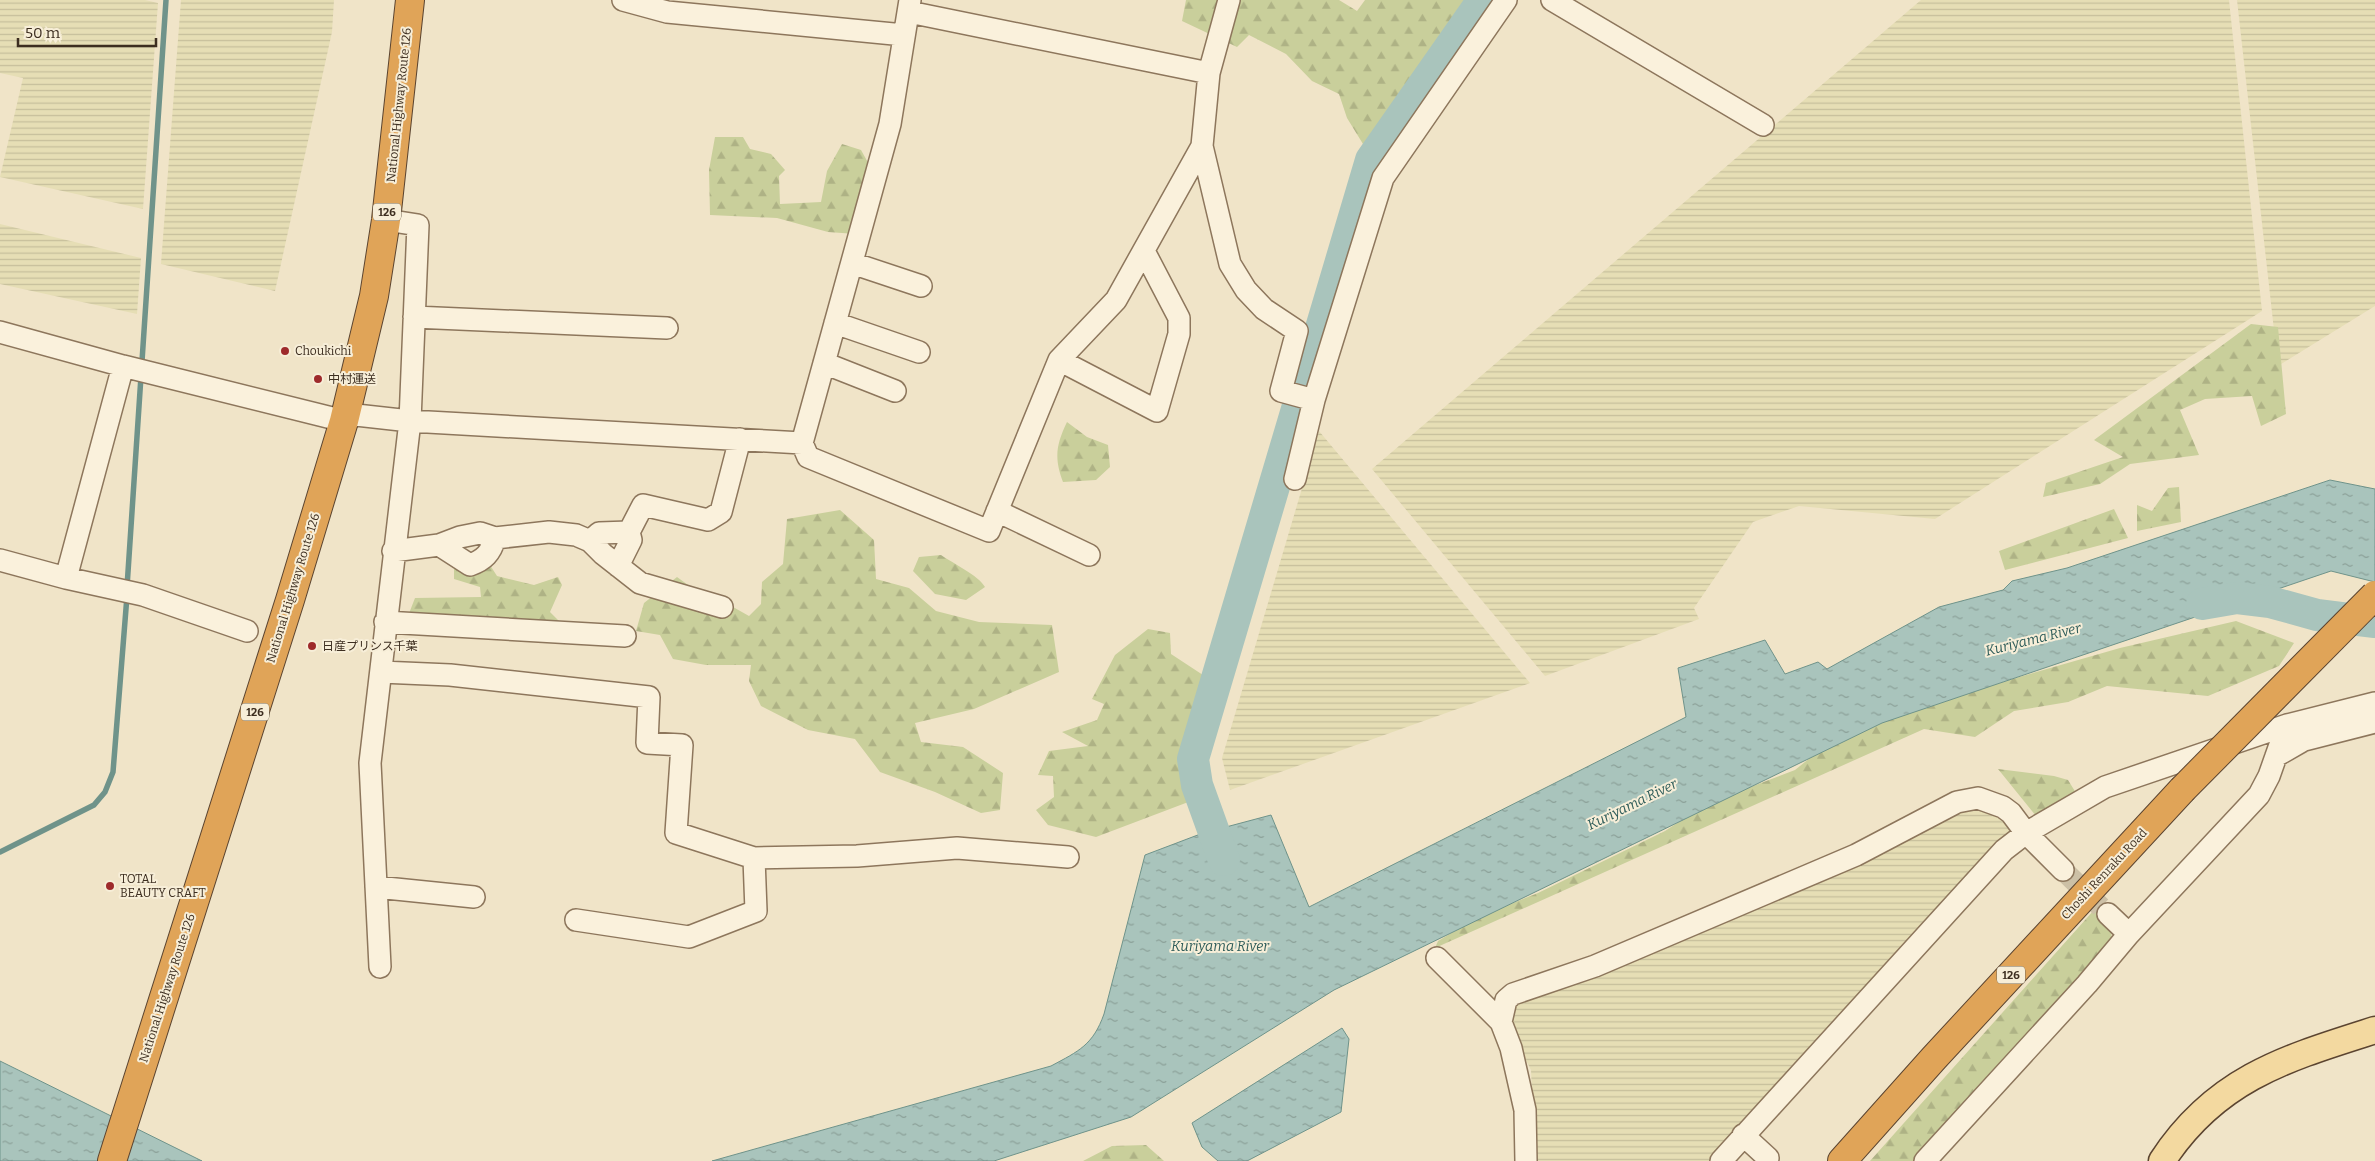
<svg xmlns="http://www.w3.org/2000/svg" width="2375" height="1161" viewBox="0 0 2375 1161" font-family="Bitter,'Noto Sans JP',serif">
<style>
.farmland{fill:url(#farmland-rules)}
.forest{fill:url(#forest-firs)}
.water{fill:url(#water-ripples);stroke:#6f938a}
.lines{fill:none;stroke-linecap:round;stroke-linejoin:round}
.stream{stroke:#6f938a;stroke-width:5.5}
.river{stroke:#a9c4bc;stroke-width:32}
.minor-tunnel{stroke:#ccc0a6;stroke-width:21;stroke-dasharray:21 11;stroke-linecap:butt}
.minor-casing{stroke:#8d765c;stroke-width:24}
.major-casing{stroke:#5b4430;stroke-width:29}
.highway-casing{stroke:#5b4430;stroke-width:30}
.minor{stroke:#faf1dc;stroke-width:21}
.major{stroke:#f3d9a0;stroke-width:26}
.highway{stroke:#e0a458;stroke-width:28}
.highway-bridge-casing{stroke:#5b4430;stroke-width:30;stroke-linecap:butt}
.highway-bridge{stroke:#e0a458;stroke-width:28}
.poi-dot{fill:#9e2a2b;stroke:#f7eed8;stroke-width:2}
.labels{text-anchor:middle;stroke-width:4;stroke-linejoin:round;paint-order:stroke}
.shield{fill:#f7eed8;stroke:#756857;stroke-width:1}
.shield-label{font-size:11px;font-weight:bold;fill:#3d2e20}
.street-label{font-size:12px;fill:#3d2e20;stroke:#f7eed8}
.poi-label{font-size:12px;fill:#3d2e20;stroke:#f7eed8;text-anchor:start}
.water-label{font-size:14px;font-style:italic;fill:#2f5d5a;stroke:#f7eed8}
</style>
<defs>
<pattern id="farmland-rules" width="6" height="5" patternUnits="userSpaceOnUse" patternTransform="scale(1.25)"><rect width="6" height="5" fill="#e6deb5"/><path d="M0 2.5h6" fill="none" stroke="#c6bf9b"/></pattern>
<pattern id="forest-firs" width="22" height="20" patternUnits="userSpaceOnUse" patternTransform="scale(1.25)"><rect width="22" height="20" fill="#c9cf9b"/><path d="M5 1l3.5 6h-7zM16 11l3.5 6h-7z" fill="#aeb285"/></pattern>
<pattern id="water-ripples" width="26" height="14" patternUnits="userSpaceOnUse" patternTransform="scale(1.25)"><rect width="26" height="14" fill="#a9c4bc"/><path d="M2 4q2-2 4 0t4 0M15 11q2-2 4 0t4 0" fill="none" stroke="#8ba098"/></pattern>
</defs>
<rect width="100%" height="100%" fill="#f0e4c8"/>
<!-- farmland -->
<path class="farmland" d="M0,0h145l13,3 -15,206 -143,-32 23,-99 -23,-5z
M181,0h153l-2,32 -57,259 -114,-27z
M1921,0h308l33,311 -327,208 -136,-13 -46,16 -59,86 5,11 -154,57 -173,-207z
M2237,0h138v306l-97,60z
M0,224l141,34 -4,56 -137,-30z
M1319,431l211,252 -300,107 -8,-32z
M1963,805l38,7 13,17 -305,332h-174l-4,-91 -25,-50 7,-21z"/>
<!-- forest -->
<path class="forest" d="M1186,0h153l18,11 8,-11h130l-84,98 -48,46 -16,-26 -8,-24 -27,-13 -26,-27 -37,-19 -12,12 -55,-26z
M715,137h28l7,12 21,5 14,16 -6,6 1,28 41,-2 6,-31 15,-27 19,6 10,18 2,45 -3,22 -42,-3 -51,-14 -67,-3 -1,-45z
M2251,324l27,3 8,87 -25,12 -9,-30 -47,3 -25,11 19,45 -69,9 -30,20 -57,13 3,-14 77,-26 -29,-17z
M1067,422l20,15 21,8 2,22 -14,13 -33,2c-9,-24 -7,-37 4,-60z
M2179,487l2,35 -44,9v-26l15,6 16,-23z
M2114,509l14,29 -123,32 -6,-19z
M840,510l34,30 2,39 33,9 27,23 43,11 73,3 7,47 -85,37 -59,14 6,19 42,5 40,26 -3,37 -19,3 -46,-21 -55,-20 -25,-33 -47,-9 -47,-24 -12,-25 2,-16h-45l-33,-6 -13,-24 -24,-4 8,-28 33,-26 29,21 20,5 23,13 12,-12 1,-22 21,-18 4,-45z
M941,555c13,9 37,20 44,32l-19,13 -31,-6 -22,-23 6,-14z
M488,562l9,14 37,9 24,-8 4,8 -12,27 12,12 -154,-8 7,-18 66,-1 -1,-10 -26,-8v-12z
M2236,621l58,22 -15,23 -71,30 -101,-10 -39,16 -54,9 -39,26 -51,-8 -489,219 3,-7 40,-24 60,-24 127,-62 41,-27 89,-34 41,-33 79,-30 205,-59z
M1148,629l22,4 1,21 35,23 -18,73 3,51 -95,36 -48,-12 -12,-15 18,-13 -1,-21 -15,-1 11,-24 39,-5 -26,-14 35,-12 7,-16 -12,-5 23,-44z
M1998,769l56,7 14,4 8,13 -36,28z
M2094,910l17,15 1,20 -196,216h-46z
M1146,1145l18,16h-81l29,-15z"/>
<!-- water -->
<path class="water" d="M2330,480l45,9v93l-44,-11 -449,152 -548,267 -203,127 -137,44h-282l339,-95c28,-15 42,-21 53,-52l41,-159 58,-22 -2,-14 17,-4 8,12 45,-12 38,92 377,-190 -8,-49 87,-28 20,34 33,-12 9,7 112,-62 64,-17 9,-9 55,-13z
M1342,1028l7,11 -8,73 -94,49h-29l-16,-14 -10,-24z
M0,1061l202,100h-202z"/>
<g class="lines">
<!-- stream -->
<path class="stream" d="M127,587l39,-587
M0,852l94,-47 11,-13 8,-20 14,-176"/>
<!-- river -->
<path class="river" d="M2202,604l35,-6 33,4 47,13 58,7
M1224,860l-27,-75 -4,-26 178,-599 112,-160"/>
<!-- minor-tunnel -->
<path class="minor-tunnel" d="M2063,870l45,44"/>
<defs>
<path id="minor" d="M623,0l44,12 237,23
M910,0l-20,124 -88,319 6,14 181,74 70,-171 57,-60 86,-154
M1229,0l-20,73 -7,73 28,118 16,26 18,19 33,22 -16,60 33,9
M1552,0l211,125
M909,12l300,61
M852,263l69,23
M414,317l253,11
M835,323l84,29
M0,332l123,34 221,55 12,-6 54,6 392,22
M1059,360l98,51 22,-77v-16l-35,-67
M824,363l71,28
M1295,479l19,-79 69,-222 123,-178
M997,511l92,44
M590,541l9,-8 30,-1 14,-27 65,15 13,-8 19,-73
M439,545l31,20c14,-5 21,-12 25,-27
M393,551l46,-6 21,-8 20,-4 15,5 54,-6 27,3 14,6 13,13 37,29 82,24
M0,560l66,18 77,17 104,36
M618,566l13,-26 -2,-8
M66,578l57,-212
M385,622l240,14
M381,672l69,3 199,22 -2,46 35,2 -6,88 78,25 103,-2 100,-8 111,9
M2276,756l28,-16 71,-18
M376,887l98,10
M2108,914l21,20
M576,920l113,17 67,-26 -2,-53
M1437,958l64,64 10,26 14,62 1,51
M380,967l-10,-204 40,-342 8,-196 -32,-5
M1501,1022l5,-22 7,-6 82,-28 261,-111 101,-53 21,-4 25,9 8,6 15,20 79,-46 182,-62 88,-22
M1743,1135l25,23
M1721,1161l283,-311 22,-17 37,37
M1925,1161l162,-177 42,-50 130,-139 10,-19 18,-51"/>
<path id="major" d="M2162,1161c54,-83 125,-103 213,-131"/>
<path id="highway" d="M112,1161l178,-561 54,-179 30,-125 12,-76 24,-220
M1842,1161l92,-103 248,-268"/>
</defs>
<!-- minor casing -->
<use href="#minor" class="minor-casing"/>
<!-- major casing -->
<use href="#major" class="major-casing"/>
<!-- highway casing -->
<use href="#highway" class="highway-casing"/>
<!-- minor -->
<use href="#minor" class="minor"/>
<!-- major -->
<use href="#major" class="major"/>
<!-- highway -->
<use href="#highway" class="highway"/>
<defs>
<path id="highway-bridge" d="M2182,790l193,-195"/>
</defs>
<!-- highway-bridge casing -->
<use href="#highway-bridge" class="highway-bridge-casing"/>
<!-- highway-bridge -->
<use href="#highway-bridge" class="highway-bridge"/>
</g>
<!-- markers -->
<g class="poi-dot">
<circle cx="285" cy="351" r="5"/>
<circle cx="318" cy="379" r="5"/>
<circle cx="312" cy="646" r="5"/>
<circle cx="110" cy="886" r="5"/>
</g>
<g class="labels">
<!-- shield labels -->
<g class="shield">
<rect x="373" y="203.5" width="28" height="17" rx="4"/>
<rect x="241" y="703.5" width="28" height="17" rx="4"/>
<rect x="1997" y="966.5" width="28" height="17" rx="4"/>
</g>
<g class="shield-label">
<text x="387" y="216">126</text>
<text x="255" y="716">126</text>
<text x="2011" y="979">126</text>
</g>
<!-- street labels -->
<g class="street-label">
<text transform="translate(399 105) rotate(-84)" y="4">National Highway Route 126</text>
<text transform="translate(293 588) rotate(-73)" y="4">National Highway Route 126</text>
<text transform="translate(2104 874) rotate(-47)" y="4">Choshi Renraku Road</text>
<text transform="translate(167 988) rotate(-72)" y="4">National Highway Route 126</text>
</g>
<!-- poi labels -->
<g class="poi-label">
<text x="295" y="355">Choukichi</text>
<text x="328" y="383">中村運送</text>
<text x="322" y="650">日産プリンス千葉</text>
<text x="120" y="883">TOTAL<tspan x="120" dy="14">BEAUTY CRAFT</tspan></text>
</g>
<!-- water labels -->
<g class="water-label">
<text transform="translate(2033 639) rotate(-14)" y="5">Kuriyama River</text>
<text transform="translate(1632 804) rotate(-26)" y="5">Kuriyama River</text>
<text x="1220" y="951">Kuriyama River</text>
</g>
</g>
<!-- scale -->
<path d="M18 38v8h138v-8" fill="none" stroke="#3d2e20" stroke-width="2.5"/>
<text x="25" y="38" font-size="15" fill="#3d2e20" stroke="#f7eed8" stroke-width="4" paint-order="stroke">50 m</text>
</svg>
